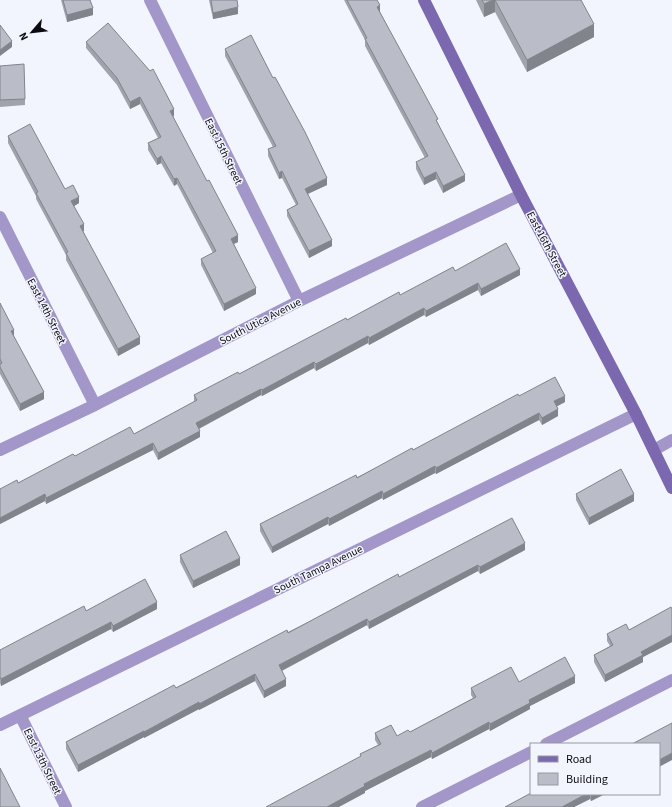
<svg xmlns="http://www.w3.org/2000/svg" width="672" height="807" viewBox="0 0 672 807" font-family="'Source Sans 3',sans-serif">
<style>
.lines{fill:none;stroke-linecap:round;stroke-linejoin:round}
.street{stroke:#a297c8;stroke-width:12}
.secondary{stroke:#7b68af;stroke-width:12}
.wall{fill:#a0a3ab}
.shaded-wall{fill:#82848b}
.building{fill:#babdc7;stroke:#82848b}
.labels{text-anchor:middle;stroke-width:3;stroke-linejoin:round;paint-order:stroke}
.street-label{font-size:11px;fill:#0c0c10;stroke:#f3f5fe}
</style>
<rect width="100%" height="100%" fill="#f3f5fe"/>
<g class="lines">
<!-- street -->
<path class="street" d="M150,0l149,301
M0,217l95,188
M0,450l95,-45 204,-104 222,-106
M654,450l18,-10
M20,715l46,92
M0,725l636,-311
M546,744l126,-64
M422,807l109,-55"/>
<!-- secondary -->
<path class="secondary" d="M424,0l97,195 115,219 36,74"/>
</g>
<!-- wall -->
<path class="wall" d="M61,0h29l3,15 -26,7z
M209,0h28l1,14 -25,5z
M344,0h33l3,12 58,111 27,58 -22,12 -7,-14 -12,6 -8,-16v-7l9,-4 -60,-112v-6z
M476,0h105l13,37 -67,35 -32,-60 -11,5z
M86,42l88,74h-2l66,126 -4,2 22,50 -32,17 -23,-46v-6l12,-6 -36,-69 -3,2 -13,-23 -4,2 -9,-15v-7l10,-5 -18,-34 -10,5 -13,-24 -31,-37z
M225,49l102,136 -19,9 24,52 -23,12 -22,-42v-6l9,-5 -14,-27 -3,1 -11,-23v-7l5,-2 -48,-91z
M0,66l25,33v6l-25,2z
M8,136l71,67 -5,3 10,25h-1l57,113 -22,12 -52,-96v-5l-30,-56v-3l-28,-53z
M455,271l65,4 -39,21 -3,-6 -52,27 -2,-2 -55,30 -1,-2 -52,28 -2,-3 -52,28 -1,-1 -62,34 1,8 -42,23 -5,-10 -107,54 -1,-3 -45,23v-35l18,-6 57,-27 59,-22 60,-32v-7l45,-21 108,-54z
M0,303l14,34 30,62 -24,12 -20,-37z
M519,396l46,6 -8,4 1,10 -16,9 -3,-5 -103,54 -1,-1 -52,27 -1,-2 -53,28 -1,-2 -56,29 -12,-22v-7l153,-74z
M576,494l58,7 -45,24 -13,-25z
M525,550l-45,24 -2,-3 -109,58 -2,-4 -85,46 4,15 -22,12 -9,-17 -56,29v-1l-55,29v-1l-66,35 -12,-23v-7l333,-165z
M180,555l60,10 -47,23 -13,-26z
M157,609l-44,23 -2,-3 -110,57 -1,-3v-33l86,-39z
M672,609v33l-29,15v5l-38,20 -11,-20v-7l16,-9 -3,-5v-7l22,-4z
M519,682l56,1 -45,23v3l-40,22 -1,-2 -57,30 -1,-2 -66,34v2l-5,-39 18,-9 -3,-5v-7l22,3 13,-4 63,-34 -2,-3v-7z
M531,794h74l-14,7 -1,-2 -16,8h-69z"/>
<!-- shaded-wall -->
<path class="shaded-wall" d="M493,0h2v12l-11,5v-13z
M380,5v7l-3,2v-7z
M238,7v7l-25,5v-6z
M93,8v7l-26,7v-7z
M594,24v13l-67,35v-12z
M12,41v6l-12,9v-6z
M140,97v7l-10,5v-7z
M174,109v7l-4,2v-7z
M161,156v7l-4,2v-6z
M282,171v7l-3,1v-6z
M436,172v7l-12,6v-7z
M465,175v6l-22,12v-7z
M177,178v6l-3,2v-7z
M327,178v7l-22,10v-6z
M79,197v6l-8,5v-7z
M84,224v7l-4,2v-7z
M238,235v7l-7,3v-6z
M332,240v6l-23,12v-7z
M520,269v6l-39,21v-7z
M478,283v7l-52,27v-6z
M256,288v6l-32,17v-7z
M424,308v7l-55,30v-7z
M14,330v7l-3,-6z
M368,336v7l-52,28v-7z
M140,337v7l-22,12v-7z
M314,362v6l-52,28v-6z
M261,389v6l-65,35v-7z
M44,392v7l-24,12v-7z
M565,396v6l-11,6v-7z
M558,409v7l-16,9v-7z
M539,413v7l-103,54v-6z
M200,431v6l-42,23v-7z
M153,443v7l-107,54v-6z
M435,466v7l-52,27v-6z
M382,491v7l-53,28v-7z
M45,494v7l-45,23v-6z
M634,494v7l-45,24v-7z
M328,517v7l-56,29v-6z
M525,543v7l-45,24v-7z
M240,558v7l-47,23v-7z
M478,565v6l-109,58v-7z
M157,602v7l-44,23v-6z
M367,619v6l-88,47v-7z
M111,622v7l-110,57v-7z
M672,635v7l-29,15v5l-38,20v-7l36,-23z
M255,674v7l-56,29v-6z
M575,676v7l-45,23v3l-40,22v-7l39,-24z
M286,679v7l-22,12v-7z
M199,702v7l-55,29v-6z
M489,722v7l-57,30v-6z
M144,731v6l-66,35v-7z
M431,750v7l-66,34v2l-26,14h-12l37,-23z
M672,753v7l-13,7v-7z
M586,794h4v5l-16,8h-12z
M591,794h14l-14,7z"/>
<!-- building -->
<path class="building" d="M63,0h27l3,8 -26,7z
M211,0h26l1,7 -25,6z
M347,0h30l3,5 -3,2 61,112 -2,1 29,55 -22,11 -7,-14 -12,6 -8,-16 12,-6 -63,-117 2,-1z
M482,0h11l-9,4z
M495,0h86l13,24 -67,36z
M108,23l42,48 3,-2 21,40 -4,2 37,70 2,-1 29,55 -7,4 25,49 -32,16 -23,-45 15,-8 -39,-73 -3,1 -13,-23 -4,3 -9,-16 13,-6 -21,-40 -10,5 -13,-24 -31,-36z
M0,25l12,16 -12,9z
M251,35l22,43 2,-1 30,55 22,46 -22,11 27,51 -23,11 -22,-41 11,-6 -16,-33 -3,2 -11,-24 8,-3 -51,-97z
M24,64l1,35 -25,1v-34z
M30,124l35,65 8,-4 6,12 -8,4 13,23 -4,2 60,111 -22,12 -52,-96 2,-1 -32,-59 2,-1 -30,-56z
M506,243l14,26 -39,20 -3,-6 -52,28 -2,-3 -55,30 -1,-2 -52,28 -2,-2 -52,28 -1,-1 -65,34 4,8 -42,22 -5,-10 -107,55 -1,-4 -45,24v-29l17,-9 1,3 55,-29 2,2 55,-29 4,7 63,-34 -3,-5 44,-23 1,2 107,-56 1,2 52,-28 1,3 53,-28 2,4z
M0,303l14,27 -3,1 33,61 -24,12 -20,-37v-3l2,-1 -2,-4z
M555,377l10,19 -11,5 4,8 -16,9 -3,-5 -103,55 -1,-2 -52,28 -1,-3 -53,28 -1,-2 -56,30 -12,-23 96,-49 1,3 55,-30 1,2 105,-56 1,2z
M621,469l13,25 -45,24 -13,-24z
M512,518l13,25 -45,24 -2,-2 -109,57 -2,-3 -88,46 7,14 -22,12 -9,-17 -56,30v-2l-55,30v-1l-66,34 -12,-23 108,-57 2,3 111,-58 1,3 110,-59 1,3z
M226,531l14,27 -47,23 -13,-26z
M145,579l12,23 -44,24 -2,-4 -110,57 -1,-2v-27l84,-44 2,5z
M671,607l1,2v26l-31,17 2,3 -38,20 -11,-20 19,-10 -6,-11 19,-10 3,6z
M565,657l10,19 -46,24 1,3 -40,21 -1,-2 -57,31 -1,-3 -67,34 1,2 -38,21h-61l95,-51 -1,-2 21,-10 -6,-11 16,-8 6,11 11,-6 2,2 66,-35 -5,-9 40,-21 8,15z
M672,723v30l-13,7v-16h-27z
M0,768l20,39h-20z
M531,793v1h55l-24,13h-57z"/>
<g class="labels">
<!-- street labels -->
<g class="street-label">
<text transform="translate(224 151) rotate(64)" y="4">East 15th Street</text>
<text transform="translate(547 244) rotate(62)" y="4">East 16th Street</text>
<text transform="translate(47 311) rotate(63)" y="4">East 14th Street</text>
<text transform="translate(260 321) rotate(-27)" y="4">South Utica Avenue</text>
<text transform="translate(318 569) rotate(-26)" y="4">South Tampa Avenue</text>
<text transform="translate(43 761) rotate(64)" y="4">East 13th Street</text>
</g>
</g>
<!-- legend -->
<rect x="530" y="743" width="130" height="52" fill="#f3f5fe" stroke="#97989f"/>
<rect x="538" y="756" width="20" height="6" fill="#7b68af" stroke="#97989f"/>
<text x="566" y="763" font-size="12" fill="#0c0c10">Road</text>
<rect x="538" y="773" width="20" height="12" fill="#babdc7" stroke="#97989f"/>
<text x="566" y="783" font-size="12" fill="#0c0c10">Building</text>
<!-- north arrow -->
<g transform="translate(32 32) rotate(242)" stroke="#f3f5fe" stroke-width="3" paint-order="stroke">
<path d="M0-3L7 15L0 10L-7 15Z" fill="#0c0c10"/>
<text y="-6" font-size="11" font-weight="bold" text-anchor="middle" fill="#0c0c10">N</text>
</g>
</svg>
